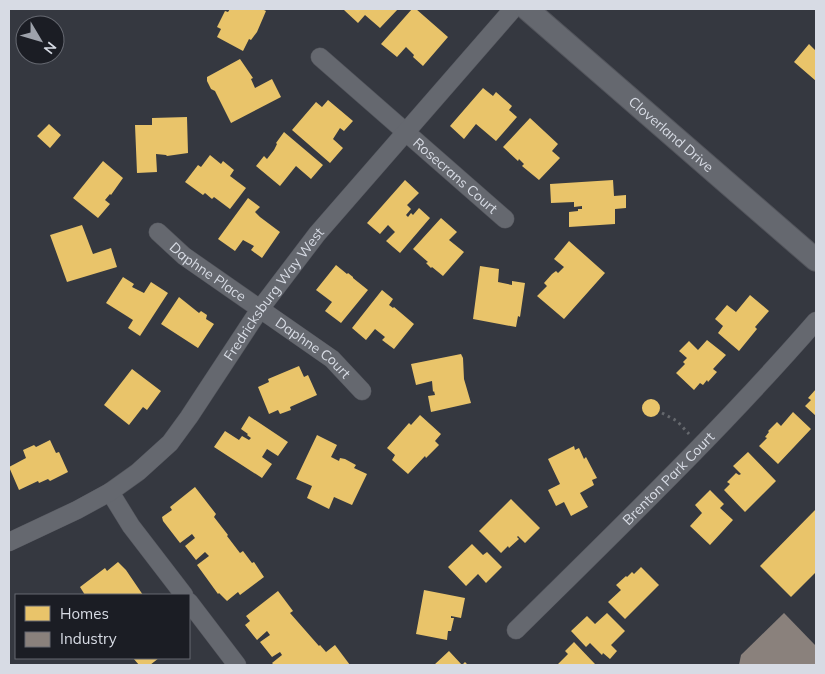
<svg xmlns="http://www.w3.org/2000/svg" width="825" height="674" viewBox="0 0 825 674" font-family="Mulish,sans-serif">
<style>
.homes{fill:#e9c46a}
.industry{fill:#8a817c}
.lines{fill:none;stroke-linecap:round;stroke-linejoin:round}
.minor-casing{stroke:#53555c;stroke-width:19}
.tertiary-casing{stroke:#53555c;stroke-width:24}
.path{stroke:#65686d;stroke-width:3;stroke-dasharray:2.5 4;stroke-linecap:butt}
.minor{stroke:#65686f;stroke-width:18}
.tertiary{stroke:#65686f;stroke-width:22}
.labels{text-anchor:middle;stroke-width:5;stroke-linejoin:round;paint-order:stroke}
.street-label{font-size:14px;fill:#d7dbe4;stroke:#1b1d24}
</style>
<rect width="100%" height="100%" fill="#353840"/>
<!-- homes -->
<path class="homes" d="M230,9h32l4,2 -9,21 -6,8 -2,-1 -6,12 -26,-14 4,-8 -4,-2 8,-16 3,1z
M345,9h53l-18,19 -15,-13 -7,8 -14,-13z
M412,9h4l32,28 -25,29 -10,-9 1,-2 -8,-8 -9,10 -16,-13z
M809,44l7,7v30l-22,-19z
M240,59l13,19 -2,1 4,9 17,-9 9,18 -50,26 -16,-32 -4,-2 -4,-8v-4z
M483,88l10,8 3,-4 16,14 -3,4 8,7 -21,24 -20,-17 -12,15 -14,-13z
M328,100l25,21 -9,10 -4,-3 -7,11 10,9 -13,15 -38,-33 24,-28 6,5z
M187,117l1,36 -21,3 -1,-1 -10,-1 1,18 -20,1 -2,-48h17v-7z
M530,118l28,26 -6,7 8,7 -21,22 -17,-14 2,-2 -5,-5 -1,2 -15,-14z
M49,124l12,11 -11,13 -13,-12z
M284,132l39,33 -12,14 -15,-13 -16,20 -24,-20 8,-10 3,3 7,-9 3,-6 -1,-1z
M210,155l11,9 2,-3 11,9 -4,6 16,12 -16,21 -16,-12 -2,2 -7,-6 -2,2 -18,-13 13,-17 3,2z
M103,161l20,17 -12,17 -1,-1 -5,6 5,4 -12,14 -25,-20z
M405,180l14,13 -12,12 4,4 -5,6 2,2 3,-4 2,2 6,-7 11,10 -30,35 -14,-12 9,-9 -7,-7 -8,9 -13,-11z
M613,180l1,16 12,-1v13l-11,1v15l-46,3v-15l9,-1v-2h4v-3l-8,1v-5l-23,1 -1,-19z
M248,198l12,9 -5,5 5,5 20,15 -18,26 -11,-8 3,-4 -11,-6 -8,11 -17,-12z
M441,218l16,14 -8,8 15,12 -21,24 -11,-9 -1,1 -5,-5 2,-1 -15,-13z
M82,225l11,29 18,-6 6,19 -50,15 -17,-47z
M569,241l36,32 -41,46 -27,-23 10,-10 -3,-3 8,-9 4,-3 2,2 6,-6 -10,-8z
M336,265l11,9 1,-1 5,4v1l15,12 -27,33 -16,-12 7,-9 -16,-12z
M480,266l19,3 -1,13 14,3v-4l13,2 -5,34 -2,-1 -2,11 -43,-8z
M123,277l11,7 -2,3 12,6 7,-11 17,11 -28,43 -12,-8 5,-8 -27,-17z
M382,290l11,9 -4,6 4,3 1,-1 20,17 -20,25 -12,-9 3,-3 -10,-8 -9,11 -14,-12z
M750,295l19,16 -14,16 2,2 -18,22 -21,-18 5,-7 -8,-7 12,-14 9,7z
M179,297l20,16 2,-2 6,4 -1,4 8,5 -16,24 -37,-24z
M707,340l19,15 -13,14 4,3 -9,10 -1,-2 -4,5 -3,-2 -6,7 -18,-17 9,-9 -2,-2 4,-4 -8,-7 10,-10 9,9z
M461,354l2,4 1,21 7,24 -40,9 -3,-16 7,-1 -1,-4 -1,1 -1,-11 -16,4 -5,-21z
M299,366l5,11 4,-2 9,20 -27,12 1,3 -11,4 -2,-4 -9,4 -11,-27 11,-5 -1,-3z
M132,369l29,22 -14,19 -4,-3 -14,18 -25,-20z
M816,389v27l-11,-10 6,-6 -3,-2z
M642 408a9 9 0 1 1 18 0a9 9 0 1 1-18 0Z
M793,412l18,17 -33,35 -19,-18 8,-8 -2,-1 4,-5 -1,-1 9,-9 4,4z
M420,415l21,19 -6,7 4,4 -13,13 -1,-2 -17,18 -16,-14 3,-5 -8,-7 22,-25 2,2z
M249,416l39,26 -10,14 -11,-7 -5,8 10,7 -10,14 -48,-31 11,-16 14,9 3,-4 7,4 2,-2 -4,-3 1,-1 -7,-5z
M317,435l20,10 -6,12 8,4 1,-3 5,1 11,6 -2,3 13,6 -15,31 -18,-8 -5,12 -22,-11 5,-12 -16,-7z
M50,440l6,13 3,-1 9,20 -18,9 -2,-2 -9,4 -1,-2 -19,9 -10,-23 17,-9 -3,-8 11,-5 2,2z
M574,446l1,4 4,-2 5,11 2,-2 11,21 -5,2 2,5 -14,8 8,14 -17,9 -7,-14 -8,4 -8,-16 12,-6 -12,-25z
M748,452l28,29 -31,31 -21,-22 6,-6 -3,-2 9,-9 3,2 2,-1 -8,-8z
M195,487l21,27 -2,3 14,18 -1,1 13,17 3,-2 9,12 2,-1 10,15 -24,18 -2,-3 -11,9 -8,-8 -1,1 -21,-29 12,-9 -4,-4 -9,8 -11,-14 10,-8 -3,-4 -12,9 -17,-22 -1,-4 10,-7 -2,-3z
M710,490l14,14 -4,4 13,12 -23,25 -20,-19 12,-13 -7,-8z
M511,499l29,29 -15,15 -7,-7 -1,1 2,2 -10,9 -1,-2 -7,7 -22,-22z
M816,509v63l-25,25 -31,-31z
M472,544l11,11 4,-3 15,15 -16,16 -8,-9 -12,12 -18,-19z
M118,562l8,8 17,25h-58l-5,-8 25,-19 2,3z
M641,567l18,18 -34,34 -17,-17 13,-12 -5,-5 10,-9 1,1 5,-5 2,2z
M424,590l41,8 -4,20 -10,-2v2h3l-3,13h-3l-1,9 -31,-6z
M278,591l15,20 -3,2 29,33 1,-1 6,7 9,-7 15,20h-76l-2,-2 10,-8 -2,-3 -8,5 -12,-15 10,-7 -3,-4 -10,9 -12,-15 5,-4 -4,-5z
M607,613l18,18 -14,14 6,6 -7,8 -7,-6 -1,2 -12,-12 -4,4 -15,-16 16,-15 8,8z
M574,642l21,22 -1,1h-37l11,-11 -3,-3z
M449,651l13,14 3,-3 3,3h-34z
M133,658h26l-9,7h-11z"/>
<!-- industry -->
<path class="industry" d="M784,613l32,33v19h-77l2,-10z"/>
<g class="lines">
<defs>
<g id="minor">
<path id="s1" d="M320,57l185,162"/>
<path id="s2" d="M158,232l26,24 148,103 30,32"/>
<path d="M110,492l21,34 53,69"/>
<path id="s3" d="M9,542l68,-32 33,-18 28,-20 32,-29 19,-26 71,-108 57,-75 196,-225"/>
<path d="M189,602l48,63"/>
<path id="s4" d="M516,630c102,-101 206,-201 300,-309"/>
</g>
<g id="tertiary">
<path id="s5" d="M527,9l289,251"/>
</g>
</defs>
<!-- minor casing -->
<use href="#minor" class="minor-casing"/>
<!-- tertiary casing -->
<use href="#tertiary" class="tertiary-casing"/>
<!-- path -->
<path class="path" d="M662,413l15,8 12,13"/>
<!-- minor -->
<use href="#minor" class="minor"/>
<!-- tertiary -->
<use href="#tertiary" class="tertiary"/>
</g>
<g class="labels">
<!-- street labels -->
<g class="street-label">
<text dy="5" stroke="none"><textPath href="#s5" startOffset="191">Cloverland Drive</textPath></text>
<text dy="5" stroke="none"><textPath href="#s1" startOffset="180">Rosecrans Court</textPath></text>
<text dy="5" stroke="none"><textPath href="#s2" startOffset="64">Daphne Place</textPath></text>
<text dy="5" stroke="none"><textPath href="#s3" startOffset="372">Fredricksburg Way West</textPath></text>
<text dy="5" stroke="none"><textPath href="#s2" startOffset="194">Daphne Court</textPath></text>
<text dy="5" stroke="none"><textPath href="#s4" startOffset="215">Brenton Park Court</textPath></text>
</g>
</g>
<!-- border -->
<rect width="825" height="674" fill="none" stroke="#d7dbe4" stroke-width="20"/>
<!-- legend -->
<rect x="15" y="594" width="175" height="65" fill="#1b1d24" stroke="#666971"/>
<rect x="25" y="606" width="25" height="15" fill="#e9c46a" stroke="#666971"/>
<text x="60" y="619" font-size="15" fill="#d7dbe4">Homes</text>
<rect x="25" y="632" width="25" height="15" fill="#8a817c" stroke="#666971"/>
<text x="60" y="644" font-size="15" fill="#d7dbe4">Industry</text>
<!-- north arrow -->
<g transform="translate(40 40) rotate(128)"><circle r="24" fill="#1b1d24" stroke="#666971"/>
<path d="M0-4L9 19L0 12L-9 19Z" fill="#9ea2ab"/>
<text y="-8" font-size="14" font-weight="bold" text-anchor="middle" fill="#d7dbe4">N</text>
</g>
</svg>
